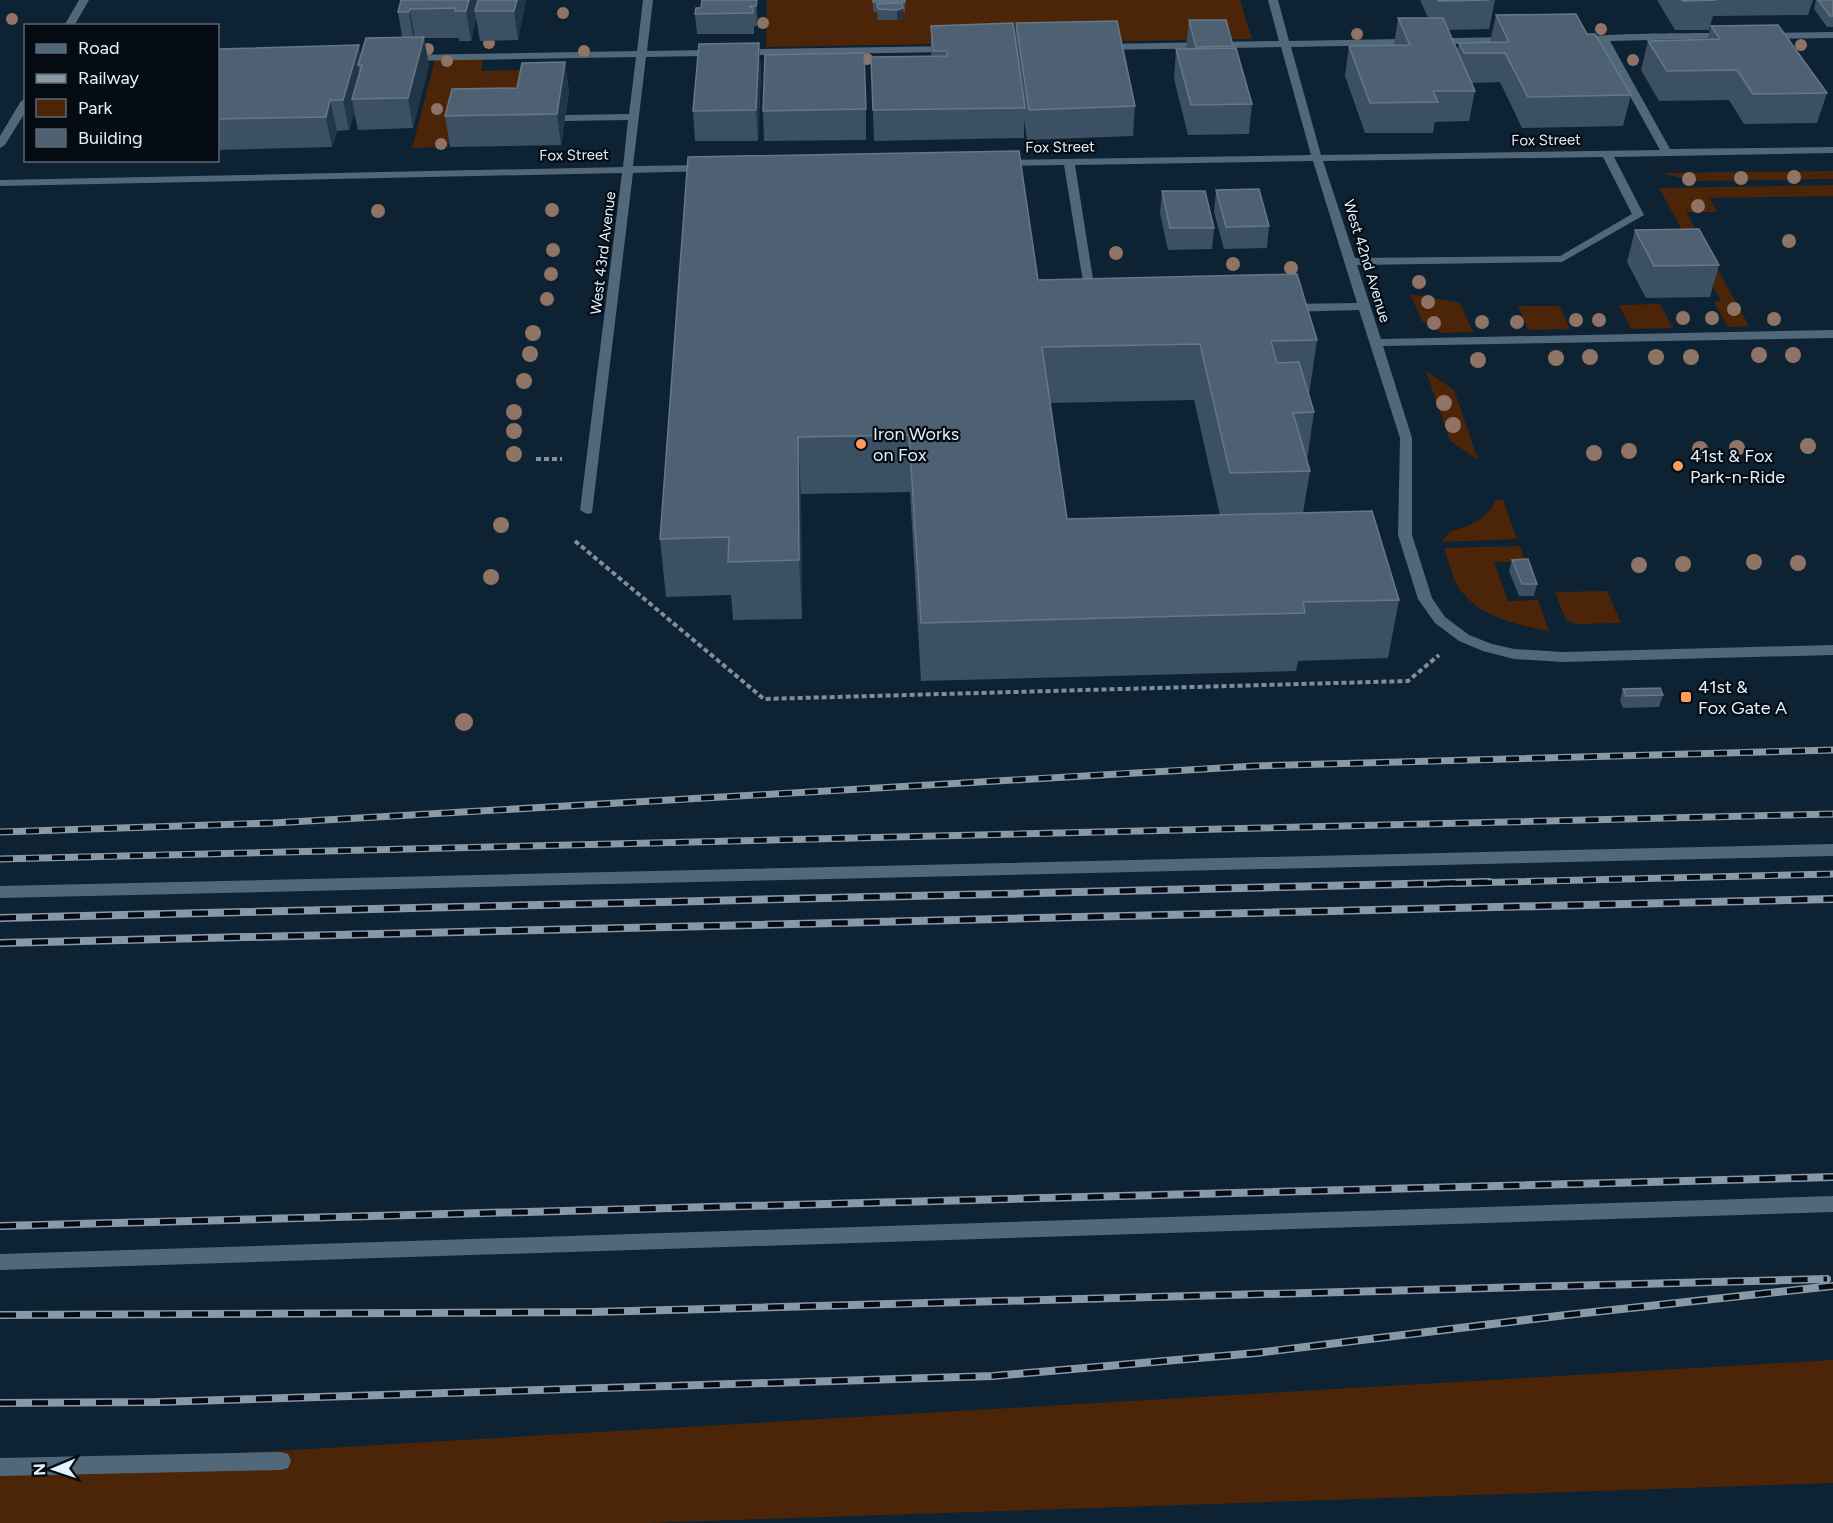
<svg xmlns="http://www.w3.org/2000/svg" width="1833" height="1523" viewBox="0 0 1833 1523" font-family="Figtree,sans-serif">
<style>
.green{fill:#4c2508}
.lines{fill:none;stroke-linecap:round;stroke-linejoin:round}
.path{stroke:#7e8f9d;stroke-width:4;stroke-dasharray:5 3;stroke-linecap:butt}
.minor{fill:#51687a;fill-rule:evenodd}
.rail-far1-casing{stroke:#899aa7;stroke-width:7}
.rail-casing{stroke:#899aa7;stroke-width:8}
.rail-far1{stroke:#040b12;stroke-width:4.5;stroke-dasharray:13;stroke-linecap:butt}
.rail{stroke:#040b12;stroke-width:5;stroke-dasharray:16;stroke-linecap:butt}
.tree{fill:#8f7364}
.wall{fill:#3b5062;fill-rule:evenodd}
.shaded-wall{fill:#213648}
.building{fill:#4d6172;stroke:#647888;stroke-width:1.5}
.poi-dot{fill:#ff9b5a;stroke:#040b12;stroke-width:2}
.labels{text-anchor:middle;stroke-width:4.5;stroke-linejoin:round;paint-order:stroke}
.far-street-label{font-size:15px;fill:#e3f1fc;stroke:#040b12}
.poi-label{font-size:18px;fill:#e3f1fc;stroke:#040b12;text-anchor:start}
</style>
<rect width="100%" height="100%" fill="#0d2233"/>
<!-- green -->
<path class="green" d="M767,0h473l12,39 -486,8z
M483,59l-2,12 52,-1 -2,10 37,-1 -2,10 -111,28 -7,30 -36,1 23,-88z
M1833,171v8l-139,2 -34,-8z
M1833,185v11l-123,2 7,14h-31l63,114 -21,1 -14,-25 7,-1 -62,-113z
M1410,294l50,9 13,29 -32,1 -19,-12z
M1660,304l13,24 -42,1 -12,-24z
M1518,306h41l11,23 -42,1z
M1426,371l28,19 24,70 -28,-19z
M1495,500h8l14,39 -76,3 10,-11 17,-5 14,-8 9,-9z
M1520,546l5,15 -31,1 14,39 30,-1 11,31c-31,-6 -71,-14 -90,-43 -7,-11 -10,-27 -15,-40z
M1607,591l14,32 -46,1 -9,-4 -11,-28z
M1833,1360v123l-1186,40h-647v-56z"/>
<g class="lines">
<!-- path -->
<path class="path" d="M536,459h26
M575,541l189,158 644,-18 31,-26"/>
<!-- minor -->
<path class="minor" d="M79,0h10l-15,26h-10z
M643,0h10l-6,51 302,-5 5,3 -5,3 -303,5 -13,109 75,-1 5,3 -5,3 -75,2 -41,340 -5,1 -7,-4 42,-337 -622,13v-6l623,-13 5,-47 -63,1 -5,-3 5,-3 64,-1 7,-57 -230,4 -5,-3 5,-3 231,-4z
M1268,0h10l11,41 221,-4 5,3 -5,3 -219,4 30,108 339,-5 -60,-108h-21l-5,-3c8,-6 131,-6 152,-6l3,1v4l-119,3 60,108 163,-2v6l-219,4 30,58 -82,47 -205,3 24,74 452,-9v8l-450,8 29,92v97l20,63 13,19 24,18 23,9 22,5 49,3 270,-7v10l-270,7 -49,-3 -31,-8 -24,-10 -24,-18 -17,-24 -20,-64 2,-97 -41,-128 -71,2 -6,-4 6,-4 69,-1 -44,-142 -238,4 21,133 -6,4 -4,-2 -22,-135 -62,1 -5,-3 5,-3 309,-5 -30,-108 -179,3 -5,-3 5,-3 177,-3zM1603,157l29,57 -72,42 -205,2 -32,-97z
M1833,32v6l-68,1 -5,-3 5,-3z
M26,98v13l-21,34 -5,3v-12l21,-35z
M1833,844v12l-1833,42v-12z
M1833,1196v16l-1833,58v-16z
M281,1452l7,2 3,7 -3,7 -7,2 -281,6v-18z"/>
<defs>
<path id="rail-far1" d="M0,832l273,-9 983,-57 577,-16
M0,859l1833,-45
M1427,884l406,-10"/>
<path id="rail" d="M0,918l1489,-36
M0,943l1833,-44
M0,1226l1833,-49
M0,1315l592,-3 1235,-33
M0,1403l156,-1 837,-26 263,-23 310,-38 267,-29"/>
</defs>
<!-- rail-far1 casing -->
<use href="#rail-far1" class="rail-far1-casing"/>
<!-- rail casing -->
<use href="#rail" class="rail-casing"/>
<!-- rail-far1 -->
<use href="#rail-far1" class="rail-far1"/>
<!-- rail -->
<use href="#rail" class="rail"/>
</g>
<!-- trees -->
<g class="tree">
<circle cx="563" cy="13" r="6"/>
<circle cx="12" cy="19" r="6"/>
<circle cx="763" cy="23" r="6"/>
<circle cx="1601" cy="29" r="6"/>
<circle cx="1357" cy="34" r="6"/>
<circle cx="489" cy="43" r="6"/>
<circle cx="1801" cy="45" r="6"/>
<circle cx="428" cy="49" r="6"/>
<circle cx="584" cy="51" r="6"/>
<circle cx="867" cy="59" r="6"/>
<circle cx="1633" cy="60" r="6"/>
<circle cx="447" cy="61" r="6"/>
<circle cx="437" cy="109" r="6"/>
<circle cx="441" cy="144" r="6"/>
<circle cx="1794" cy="177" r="7"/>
<circle cx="1741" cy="178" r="7"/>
<circle cx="1689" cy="179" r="7"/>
<circle cx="1698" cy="206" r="7"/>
<circle cx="552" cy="210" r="7"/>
<circle cx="378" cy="211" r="7"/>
<circle cx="1789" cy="241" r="7"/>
<circle cx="553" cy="250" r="7"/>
<circle cx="1116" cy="253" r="7"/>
<circle cx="1233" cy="264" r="7"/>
<circle cx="1291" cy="268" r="7"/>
<circle cx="551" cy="274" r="7"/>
<circle cx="1419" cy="282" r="7"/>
<circle cx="547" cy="299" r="7"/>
<circle cx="1428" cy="302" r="7"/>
<circle cx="1734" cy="309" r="7"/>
<circle cx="1683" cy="318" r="7"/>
<circle cx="1712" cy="318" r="7"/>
<circle cx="1774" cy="319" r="7"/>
<circle cx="1576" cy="320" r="7"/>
<circle cx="1599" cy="320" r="7"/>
<circle cx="1482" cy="322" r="7"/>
<circle cx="1517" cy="322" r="7"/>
<circle cx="1434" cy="323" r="7"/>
<circle cx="533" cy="333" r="8"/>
<circle cx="530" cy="354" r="8"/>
<circle cx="1759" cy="355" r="8"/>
<circle cx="1793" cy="355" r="8"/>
<circle cx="1590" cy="357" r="8"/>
<circle cx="1656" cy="357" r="8"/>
<circle cx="1691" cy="357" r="8"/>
<circle cx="1556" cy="358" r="8"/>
<circle cx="1478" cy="360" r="8"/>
<circle cx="524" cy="381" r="8"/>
<circle cx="1444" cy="403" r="8"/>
<circle cx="514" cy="412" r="8"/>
<circle cx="1453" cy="425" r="8"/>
<circle cx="514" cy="431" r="8"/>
<circle cx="1808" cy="446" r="8"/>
<circle cx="1737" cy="448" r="8"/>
<circle cx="1700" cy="449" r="8"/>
<circle cx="1629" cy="451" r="8"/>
<circle cx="1594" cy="453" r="8"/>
<circle cx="514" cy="454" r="8"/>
<circle cx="501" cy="525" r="8"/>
<circle cx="1754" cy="562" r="8"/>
<circle cx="1798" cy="563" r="8"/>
<circle cx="1683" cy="564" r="8"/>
<circle cx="1639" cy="565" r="8"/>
<circle cx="491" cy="577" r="8"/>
<circle cx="464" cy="722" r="9"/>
</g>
<!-- wall -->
<path class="wall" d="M401,0h125l-8,40 -38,1 -4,-23 -5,23h-12v-3h-35l5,28 -16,62 -55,2 -4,-18 -5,18 -12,1 -5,16 -114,3v-101l143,6 41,-18 -4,-25z
M702,0h55v26h-3v8h-57l-2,-20 6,-6z
M873,0h32v12h-2v7l-6,1h-19l-1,-8h-4z
M1420,0h75l-6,29 -41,1 9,20 2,-7 31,-1 6,-27 91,19 44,61 -8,31 -101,2 -22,-46 -28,1 3,8 -6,30 -34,1 -2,11h-68l-20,-57 4,-30 45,-1 4,-27h30z
M1657,0h158h-2l-5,15 -95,1 -4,14h-34z
M1816,0h17v27h-6l-13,-18z
M1189,20l44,26v2l19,56 -3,30 -61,1 -14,-56 2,-30h10z
M1016,23l119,83 -2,30 -106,4 -3,-20v18l-150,3 -3,-84 60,-1v-30l84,12z
M1711,26l116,67 -10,30 -73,1 -15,-24 -70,1 -18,-31 7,-29 59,-1z
M759,43l2,30 -3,68h-63l-2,-30z
M565,62l4,30 -8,53 -111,2 -5,-31 72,-28z
M866,109v31l-102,1 -1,-30z
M688,157l350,123 279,60 -8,55 5,17 -7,49 3,10 -7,42 96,87 -11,58 -90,3 -2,10 -375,10 -11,-189 -109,2 1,125 -69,1 -2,-25 -65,2 -6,-58zM1194,400l26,115 -153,4 -17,-116z
M1216,190l53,36 -2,22 -43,1 -10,-37z
M1162,191l52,37 -2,21 -44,1 -8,-37z
M1635,230l84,35 -9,32 -64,1 -19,-36z
M1512,560l25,24 -3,12h-15l-10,-25z
M1623,689l40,6 -4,12 -36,1 -3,-8z"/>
<!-- shaded-wall -->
<path class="shaded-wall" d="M469,0h12l-6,11 1,7 -5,23 -5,-30z
M517,0h9l-8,40 -4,-29z
M757,0l1,11 -1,15 -1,-20z
M903,8v11l-6,1v-10z
M410,9l5,29 -1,4 -5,-30z
M424,37l5,29 -16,62 -5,-30z
M759,43l2,30 -3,68 -2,-31z
M359,45l6,30 -3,-10h-4l4,20 -10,14 2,13 -5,18 -6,-30z
M565,62l4,30 -8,53 -4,-31z
M330,100l7,31 -5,16 -6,-30z
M798,437l3,57 1,125 -3,-59z"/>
<!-- building -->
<path class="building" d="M401,0h68l-3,11h-11l1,-3 -46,1 -1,3h-11z
M478,0h39l-3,11h-39z
M702,0h55l-1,6h-7l4,2v5l-58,1 1,-6h5z
M873,0h32v2h-32z
M1438,0h51l-50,1z
M1682,0h35l-34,1z
M1818,0h15v16h-3z
M902,3l1,5 -6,2 -19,-1 -1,-5z
M1576,14l11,20h8l36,61 -103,2 -23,-44h-41l-5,-10 50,-1 -13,-27z
M1398,18h45l32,73h-42l5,11 -68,1 -21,-57 61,-1z
M1189,20h37l7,26 -37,1z
M1117,21l18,85 -106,4 -13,-87z
M1013,23l12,85 -152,2 -2,-53 76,-1v-5h-14l-2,-25z
M1778,25l49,68 -74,1 -16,-24 -70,1 -19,-30 72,-2 -9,-13z
M424,37l-16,61 -56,1 10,-34h-4l8,-27z
M759,43l-3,67 -63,1 6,-67z
M359,45l-16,55h-13l-4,17 -108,2v-70z
M1236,48l16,56 -61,1 -15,-56z
M864,53l2,56 -103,2 2,-56z
M565,62l-8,52 -112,2 7,-27 65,-1 5,-25z
M1019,151l19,129 259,-6 20,66 -46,1 6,22 22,-1 15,50 -21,1 17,58 -80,2 -30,-129 -158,3 25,172 305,-8 27,89 -96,2 2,11 -384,10 -12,-188 -111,2 1,123 -71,2 1,-25 -69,2 28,-382z
M1259,189l10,37 -43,1 -10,-37z
M1162,191h43l9,37h-44z
M1699,229l20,36 -65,1 -19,-36z
M1528,559l9,25h-15l-10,-24z
M1660,688l3,7 -37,1 -3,-7z"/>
<!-- markers -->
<g class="poi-dot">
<circle cx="861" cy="444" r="6"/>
<circle cx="1678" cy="466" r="6"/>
<rect x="1680" y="691" width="12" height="12" rx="3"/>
</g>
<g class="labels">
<!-- far-street labels -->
<g class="far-street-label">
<text transform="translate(1546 140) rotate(-1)" y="5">Fox Street</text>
<text transform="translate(1060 147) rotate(-1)" y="5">Fox Street</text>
<text transform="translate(574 155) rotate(-1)" y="5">Fox Street</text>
<text transform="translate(603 253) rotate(-83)" y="5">West 43rd Avenue</text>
<text transform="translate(1367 261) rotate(73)" y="5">West 42nd Avenue</text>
</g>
<!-- poi labels -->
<g class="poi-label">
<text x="873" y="440">Iron Works<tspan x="873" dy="21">on Fox</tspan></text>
<text x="1690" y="462">41st &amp; Fox<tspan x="1690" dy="21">Park-n-Ride</tspan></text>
<text x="1698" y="693">41st &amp;<tspan x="1698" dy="21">Fox Gate A</tspan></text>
</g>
</g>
<!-- legend -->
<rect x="24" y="24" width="195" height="138" fill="#040b12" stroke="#5d6770" stroke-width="1.5"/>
<rect x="36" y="44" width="30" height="9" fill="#51687a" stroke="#5d6770" stroke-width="1.5"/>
<text x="78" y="54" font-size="18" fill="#e3f1fc">Road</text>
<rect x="36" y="74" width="30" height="9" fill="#899aa7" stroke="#5d6770" stroke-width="1.5"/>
<text x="78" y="84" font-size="18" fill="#e3f1fc">Railway</text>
<rect x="36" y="99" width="30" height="18" fill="#4c2508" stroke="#5d6770" stroke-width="1.5"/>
<text x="78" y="114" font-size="18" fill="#e3f1fc">Park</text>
<rect x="36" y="129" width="30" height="18" fill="#4d6172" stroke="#5d6770" stroke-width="1.5"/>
<text x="78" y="144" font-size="18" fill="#e3f1fc">Building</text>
<!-- north arrow -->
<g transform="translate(54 1469) rotate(268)" stroke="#040b12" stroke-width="4.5" paint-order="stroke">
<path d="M0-4.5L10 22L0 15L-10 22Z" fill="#e3f1fc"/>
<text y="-9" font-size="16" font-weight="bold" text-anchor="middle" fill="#e3f1fc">N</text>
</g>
</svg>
